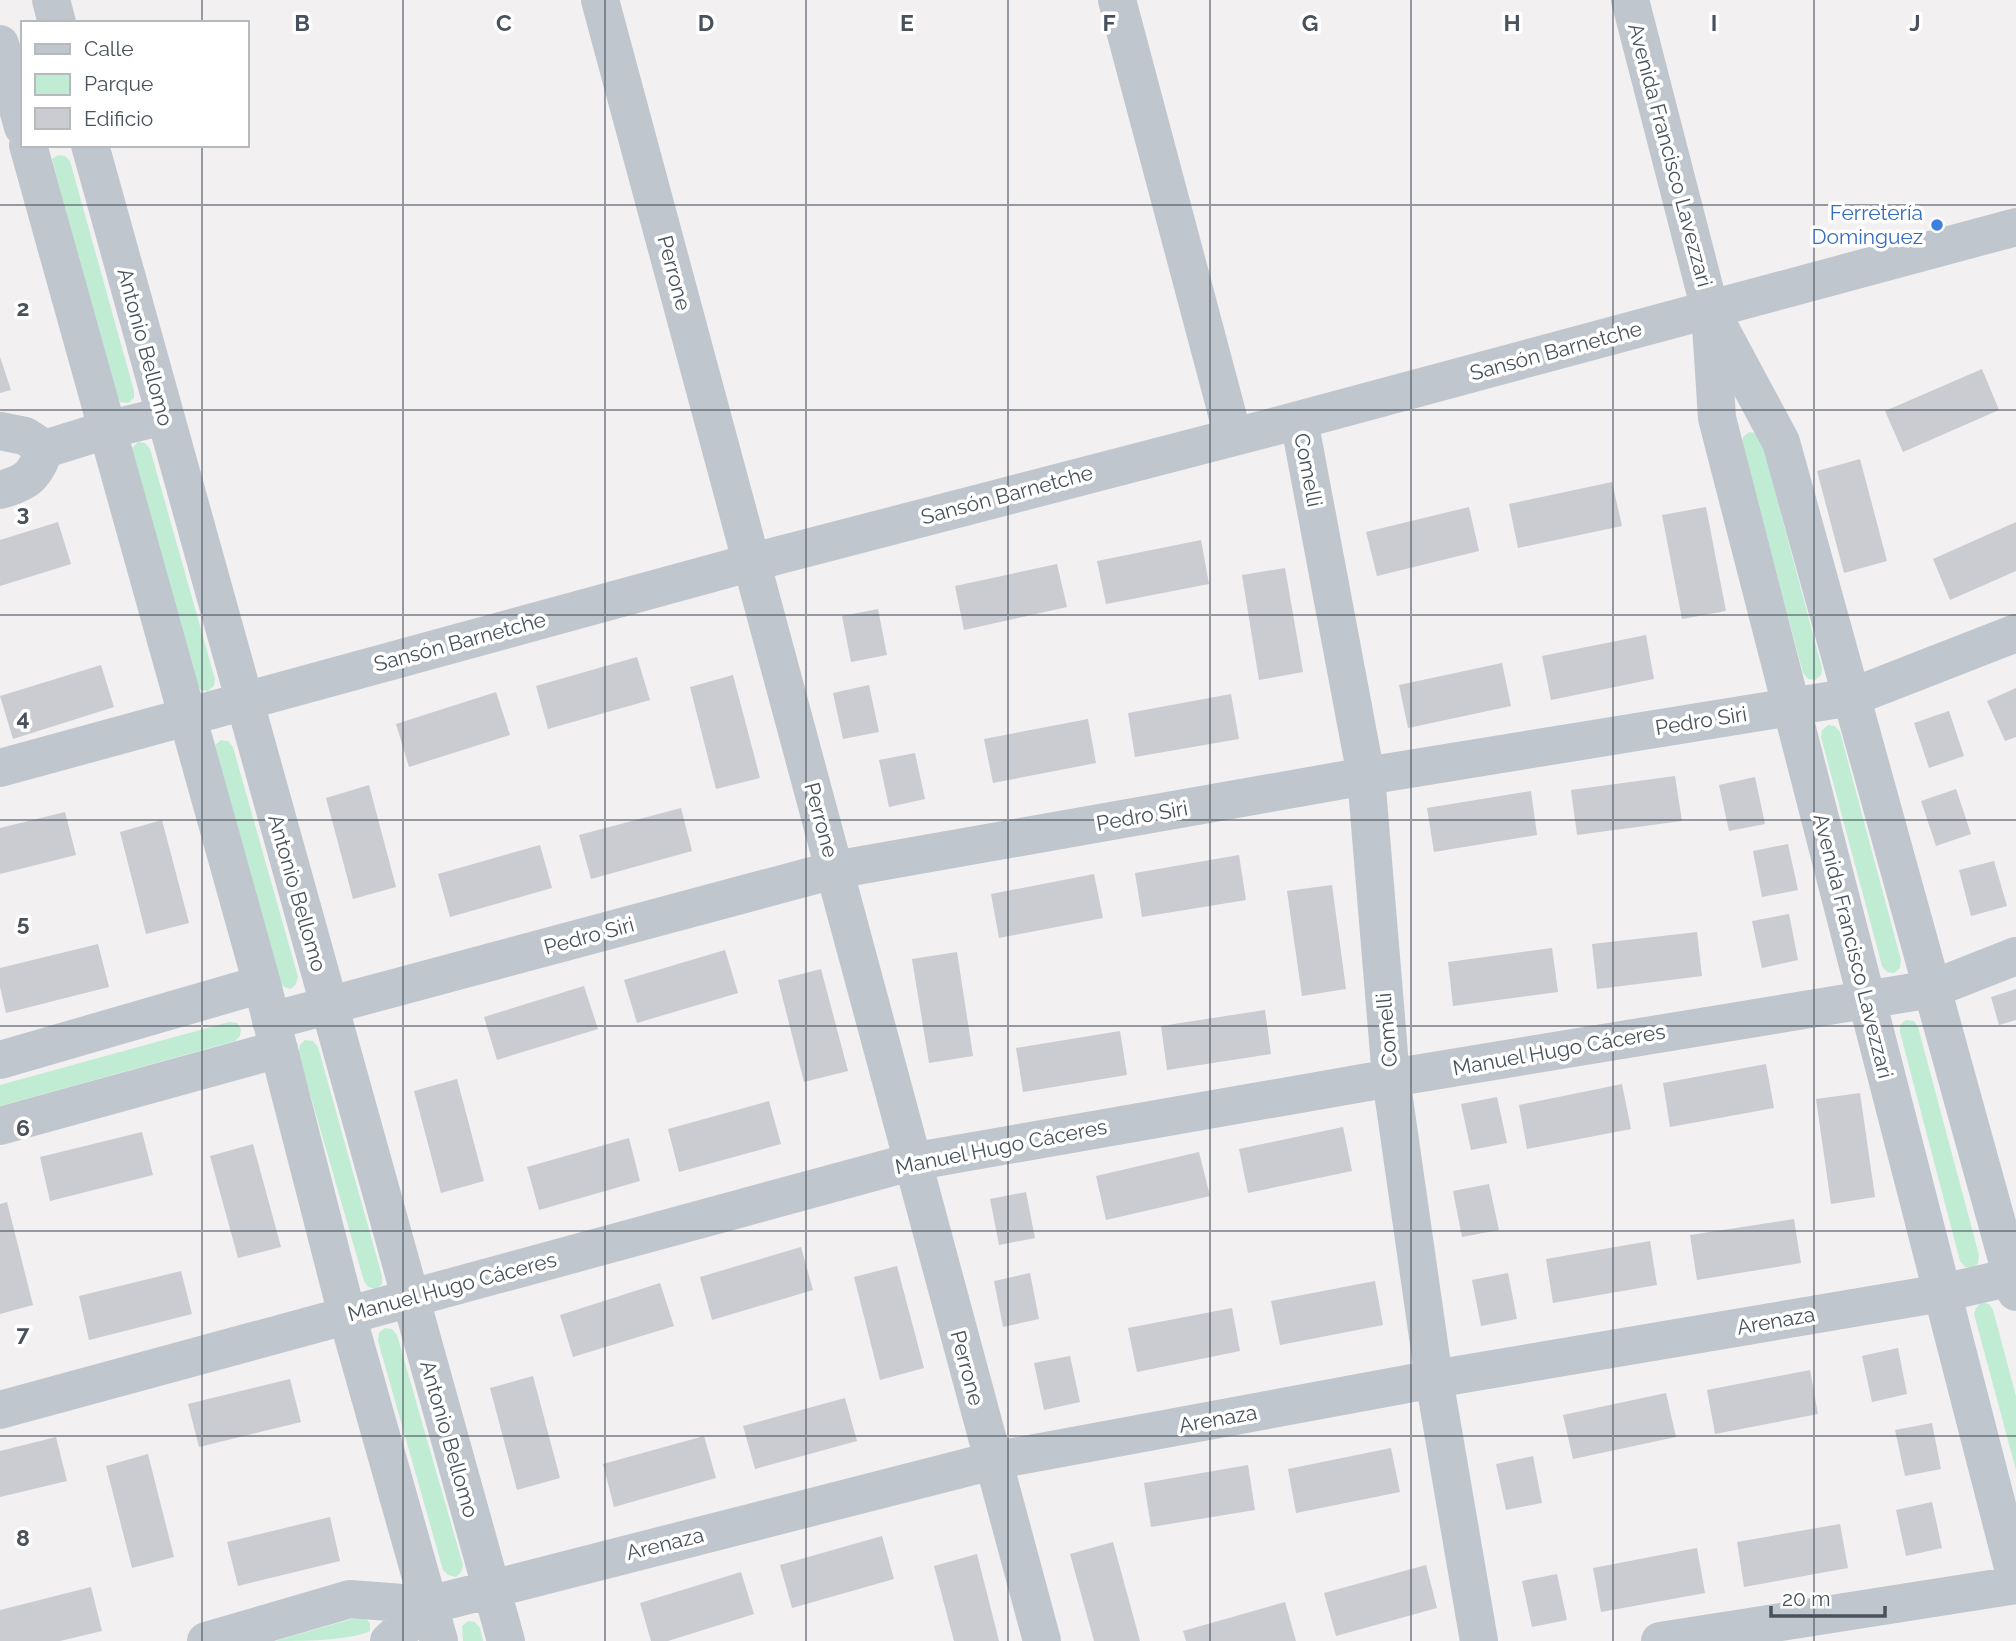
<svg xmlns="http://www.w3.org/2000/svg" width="2016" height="1641" viewBox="0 0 2016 1641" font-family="Raleway,sans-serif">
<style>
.green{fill:#c1ecd4}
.building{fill:#caccd2}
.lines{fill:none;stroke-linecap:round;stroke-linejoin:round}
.minor{stroke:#bfc6cd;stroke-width:38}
.grid{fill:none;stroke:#49525c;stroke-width:2;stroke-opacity:0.55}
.shop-dot{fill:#3f7fe0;stroke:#fff;stroke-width:2.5}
.labels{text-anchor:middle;stroke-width:7;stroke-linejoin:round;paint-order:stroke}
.street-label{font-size:21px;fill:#49525c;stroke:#fff}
.shop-label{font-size:21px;fill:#366cbe;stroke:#fff;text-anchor:end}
.grid-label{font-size:23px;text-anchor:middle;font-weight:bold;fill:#49525c;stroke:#fff;stroke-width:7;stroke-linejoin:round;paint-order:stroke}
</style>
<rect width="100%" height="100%" fill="#f2f0f0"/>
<!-- green -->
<path class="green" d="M58,155l7,1 5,5 64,230v7l-6,5 -8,-1 -4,-6 -64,-237z
M1749,432l7,1 5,6 61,229 -1,7 -6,5 -7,-1 -5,-6 -61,-229 1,-7z
M138,442l7,1 5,6 65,230 -1,7 -6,5 -7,-1 -5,-6 -64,-236z
M1828,725l7,1 5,6 61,228 -1,8 -6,5 -7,-1 -5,-6 -61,-229 1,-7z
M221,740l7,1 5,6 65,230 -2,7 -5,5 -7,-2 -5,-5 -64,-237z
M1906,1020l8,1 4,6 61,228 -1,8 -5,5 -8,-1 -5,-6 -60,-229v-7z
M229,1022l8,1 4,6 -1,7 -5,5 -235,65v-21z
M305,1040l8,1 5,6 64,229v8l-6,5 -8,-2 -4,-6 -66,-229 2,-7z
M1981,1302l8,2 4,6 23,86v74l-42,-156 2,-6z
M385,1328l7,1 5,6 66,230 -2,7 -5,5 -8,-2 -5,-5 -65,-229 1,-8z
M359,1617l7,1 4,6v7c-21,10 -70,10 -95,10z
M468,1621l7,1 5,6 3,13h-20l-1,-15z"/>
<!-- building -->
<path class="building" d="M0,357l11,33 -11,3z
M1982,369l17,41 -96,42 -18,-41z
M1860,459l27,102 -43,12 -27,-102z
M1612,482l10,44 -104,22 -9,-44z
M1469,507l10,44 -102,25 -11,-44z
M1706,507l20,104 -44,8 -20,-104z
M58,522l13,42 -71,22v-46z
M2016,522v49l-66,29 -17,-41z
M1201,540l8,44 -103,20 -9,-43z
M1057,564l10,43 -103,23 -9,-44z
M1285,568l18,104 -44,8 -17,-105z
M878,609l9,46 -36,7 -9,-46z
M1646,635l8,44 -103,21 -9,-44z
M637,657l13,43 -102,29 -12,-43z
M1502,663l9,43 -103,22 -9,-43z
M101,665l13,42 -101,32 -13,-43z
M733,675l27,103 -44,11 -26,-102z
M869,685l10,47 -36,7 -10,-46z
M2016,688v49l-11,4 -18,-40z
M496,692l14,43 -101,32 -13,-43z
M1231,694l8,45 -104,18 -7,-44z
M1949,711l15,45 -35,12 -15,-45z
M1088,719l8,44 -103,20 -9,-44z
M915,753l10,46 -36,8 -10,-47z
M1675,776l7,45 -105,14 -6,-45z
M1755,777l10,47 -36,7 -10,-46z
M369,785l27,102 -43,12 -27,-101z
M1956,789l15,45 -35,12 -15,-45z
M1531,791l6,44 -103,17 -7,-44z
M681,808l11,43 -101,28 -12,-44z
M65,812l11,43 -76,19v-46z
M162,820l27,103 -43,11 -26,-102z
M1788,844l10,46 -36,7 -9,-46z
M540,845l12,43 -102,29 -12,-43z
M1239,855l7,45 -104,17 -7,-44z
M1994,861l13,45 -36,10 -12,-46z
M1094,874l9,44 -104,20 -8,-44z
M1332,885l14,104 -44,7 -15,-105z
M1789,914l9,46 -36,8 -10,-47z
M1697,932l5,44 -105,13 -5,-45z
M98,944l11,43 -103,26 -6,-26v-19z
M1552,948l6,44 -105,14 -5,-44z
M725,950l13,43 -101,30 -13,-43z
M957,952l16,104 -44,7 -17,-104z
M821,969l27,102 -44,11 -26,-102z
M584,986l14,43 -101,31 -13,-43z
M2016,989v31l-17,5 -8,-28z
M1265,1010l6,44 -104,16 -6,-44z
M1120,1031l7,44 -104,17 -7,-44z
M1766,1064l8,44 -104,19 -7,-44z
M457,1079l27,102 -43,12 -27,-102z
M1622,1084l9,45 -104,20 -8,-44z
M1860,1093l15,104 -44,7 -15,-105z
M1497,1097l10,46 -36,7 -10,-46z
M769,1101l12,43 -102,28 -11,-43z
M1343,1127l9,44 -104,22 -9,-44z
M142,1132l11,43 -103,26 -10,-44z
M629,1138l11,43 -101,29 -12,-43z
M253,1144l28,103 -43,11 -28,-102z
M1199,1152l11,44 -104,24 -10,-44z
M1489,1184l10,46 -37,7 -9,-46z
M1026,1192l9,46 -36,7 -9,-46z
M7,1202l26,103 -33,9v-110z
M1794,1219l7,44 -104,17 -7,-45z
M1650,1241l7,44 -104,18 -7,-44z
M801,1247l12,43 -101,30 -12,-43z
M897,1266l27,102 -44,12 -26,-103z
M181,1271l11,43 -103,26 -10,-44z
M1030,1273l9,46 -36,8 -9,-46z
M1508,1273l9,46 -36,7 -9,-46z
M1375,1281l8,44 -103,20 -9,-44z
M660,1283l14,43 -101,31 -13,-42z
M1232,1308l8,43 -103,21 -9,-44z
M1898,1348l9,46 -35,8 -10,-46z
M1070,1356l10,46 -36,8 -10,-47z
M1810,1370l8,44 -103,20 -8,-44z
M533,1376l27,102 -43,12 -27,-102z
M290,1379l11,43 -102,25 -11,-43z
M1666,1393l10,44 -103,22 -10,-44z
M845,1398l12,43 -102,28 -12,-43z
M1932,1423l9,46 -36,7 -10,-46z
M704,1436l12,42 -102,29 -11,-43z
M56,1437l11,44 -67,16v-46z
M1391,1448l9,44 -104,21 -8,-44z
M148,1454l26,103 -42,11 -26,-102z
M1533,1456l9,47 -36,7 -10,-46z
M1248,1465l7,45 -104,17 -7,-44z
M1932,1502l10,46 -36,8 -10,-46z
M330,1517l10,44 -102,25 -11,-44z
M1840,1524l8,44 -104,19 -7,-45z
M882,1536l12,43 -102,29 -12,-43z
M1113,1542l27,99h-46l-24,-87z
M1697,1548l8,45 -104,19 -8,-44z
M977,1554l22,87h-45l-20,-75z
M1426,1565l11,43 -101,28 -12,-43z
M741,1572l13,42 -86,27h-17l-11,-38z
M1557,1574l10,46 -35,7 -10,-46z
M91,1587l11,44 -42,10h-60v-31z
M1285,1602l11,39h-110l-3,-10z"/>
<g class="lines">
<!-- minor -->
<path class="minor" d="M51,0l6,23
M600,0c149,547 292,1095 442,1641
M1117,0l116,436
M1630,0l80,310 7,108 299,1161
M0,44l23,83
M28,145l234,839 85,331 92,326
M90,145l416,1496
M1716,321l65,121 235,850
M1299,420l67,356 25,302 43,301 45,262
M0,431l25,5 20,13c-11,27 -16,33 -45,41
M45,449l61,-19 58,-14
M0,768l753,-206 546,-142 717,-193
M271,1021l563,-151 532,-94 486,-79 164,-64
M0,1060l262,-76
M0,1126l279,-77
M0,1410l911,-248 480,-84 541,-89 84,-33
M206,1641l144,-42 79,6 563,-144 442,-82 508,-86 74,-17
M389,1641l40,-36
M1660,1641l356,-56"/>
</g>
<!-- grid -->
<path class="grid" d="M202,0v23M403,0v1641M605,0v1641M806,0v1641M1008,0v1641M1210,0v1641M1411,0v1641M1613,0v1641M1814,0v1641M202,145v1496M0,205h2016M0,410h2016M0,615h2016M0,820h2016M0,1026h2016M0,1231h2016M0,1436h2016"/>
<!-- markers -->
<circle class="shop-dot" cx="1937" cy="225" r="7"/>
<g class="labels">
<!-- street labels -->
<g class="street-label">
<text transform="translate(1670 155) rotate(75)" y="7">Avenida Francisco Lavezzari</text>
<text transform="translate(674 273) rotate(75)" y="7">Perrone</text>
<text transform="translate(145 347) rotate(75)" y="7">Antonio Bellomo</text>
<text transform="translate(1556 351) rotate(-15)" y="7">Sansón Barnetche</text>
<text transform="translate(1308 470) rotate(79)" y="7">Comelli</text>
<text transform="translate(1007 495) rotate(-15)" y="7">Sansón Barnetche</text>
<text transform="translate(460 642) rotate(-15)" y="7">Sansón Barnetche</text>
<text transform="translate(1701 721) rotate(-9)" y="7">Pedro Siri</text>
<text transform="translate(1142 816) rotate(-10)" y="7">Pedro Siri</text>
<text transform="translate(821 820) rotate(75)" y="7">Perrone</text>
<text transform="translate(297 893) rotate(74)" y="7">Antonio Bellomo</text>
<text transform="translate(589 936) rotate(-15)" y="7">Pedro Siri</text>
<text transform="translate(1853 946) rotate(76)" y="7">Avenida Francisco Lavezzari</text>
<text transform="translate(1387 1030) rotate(-95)" y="7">Comelli</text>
<text transform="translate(1559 1050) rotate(-10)" y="7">Manuel Hugo Cáceres</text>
<text transform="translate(1001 1147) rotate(-11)" y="7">Manuel Hugo Cáceres</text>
<text transform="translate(452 1287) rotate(-15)" y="7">Manuel Hugo Cáceres</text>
<text transform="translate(1776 1321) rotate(-10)" y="7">Arenaza</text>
<text transform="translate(967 1368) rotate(75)" y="7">Perrone</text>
<text transform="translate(1218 1419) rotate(-10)" y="7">Arenaza</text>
<text transform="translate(449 1439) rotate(74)" y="7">Antonio Bellomo</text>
<text transform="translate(665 1544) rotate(-14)" y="7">Arenaza</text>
</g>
<!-- shop labels -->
<g class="shop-label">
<text x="1923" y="220">Ferretería<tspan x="1923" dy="24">Dominguez</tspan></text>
</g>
</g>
<g class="grid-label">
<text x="302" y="31">B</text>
<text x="504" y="31">C</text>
<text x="706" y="31">D</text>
<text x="907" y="31">E</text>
<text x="1109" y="31">F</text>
<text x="1310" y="31">G</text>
<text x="1512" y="31">H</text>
<text x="1714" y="31">I</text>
<text x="1915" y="31">J</text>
<text x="23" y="316">2</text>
<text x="23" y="521">3</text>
<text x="23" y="726">4</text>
<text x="23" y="931">5</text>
<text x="23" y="1136">6</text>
<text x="23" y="1341">7</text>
<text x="23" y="1546">8</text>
</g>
<!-- legend -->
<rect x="21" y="21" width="228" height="126" fill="#ffffff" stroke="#b6babe" stroke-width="2"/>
<rect x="35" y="44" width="35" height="10" fill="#bfc6cd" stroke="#b6babe" stroke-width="2"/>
<text x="84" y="56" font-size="21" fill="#49525c">Calle</text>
<rect x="35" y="74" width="35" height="21" fill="#c1ecd4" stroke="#b6babe" stroke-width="2"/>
<text x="84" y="91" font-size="21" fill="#49525c">Parque</text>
<rect x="35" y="108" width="35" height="21" fill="#caccd2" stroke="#b6babe" stroke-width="2"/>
<text x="84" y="126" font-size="21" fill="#49525c">Edificio</text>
<!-- scale -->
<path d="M1771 1606v10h114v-10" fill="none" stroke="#49525c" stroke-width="3.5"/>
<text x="1782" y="1606" font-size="21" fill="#49525c" stroke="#ffffff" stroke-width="5" paint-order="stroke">20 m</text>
</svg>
